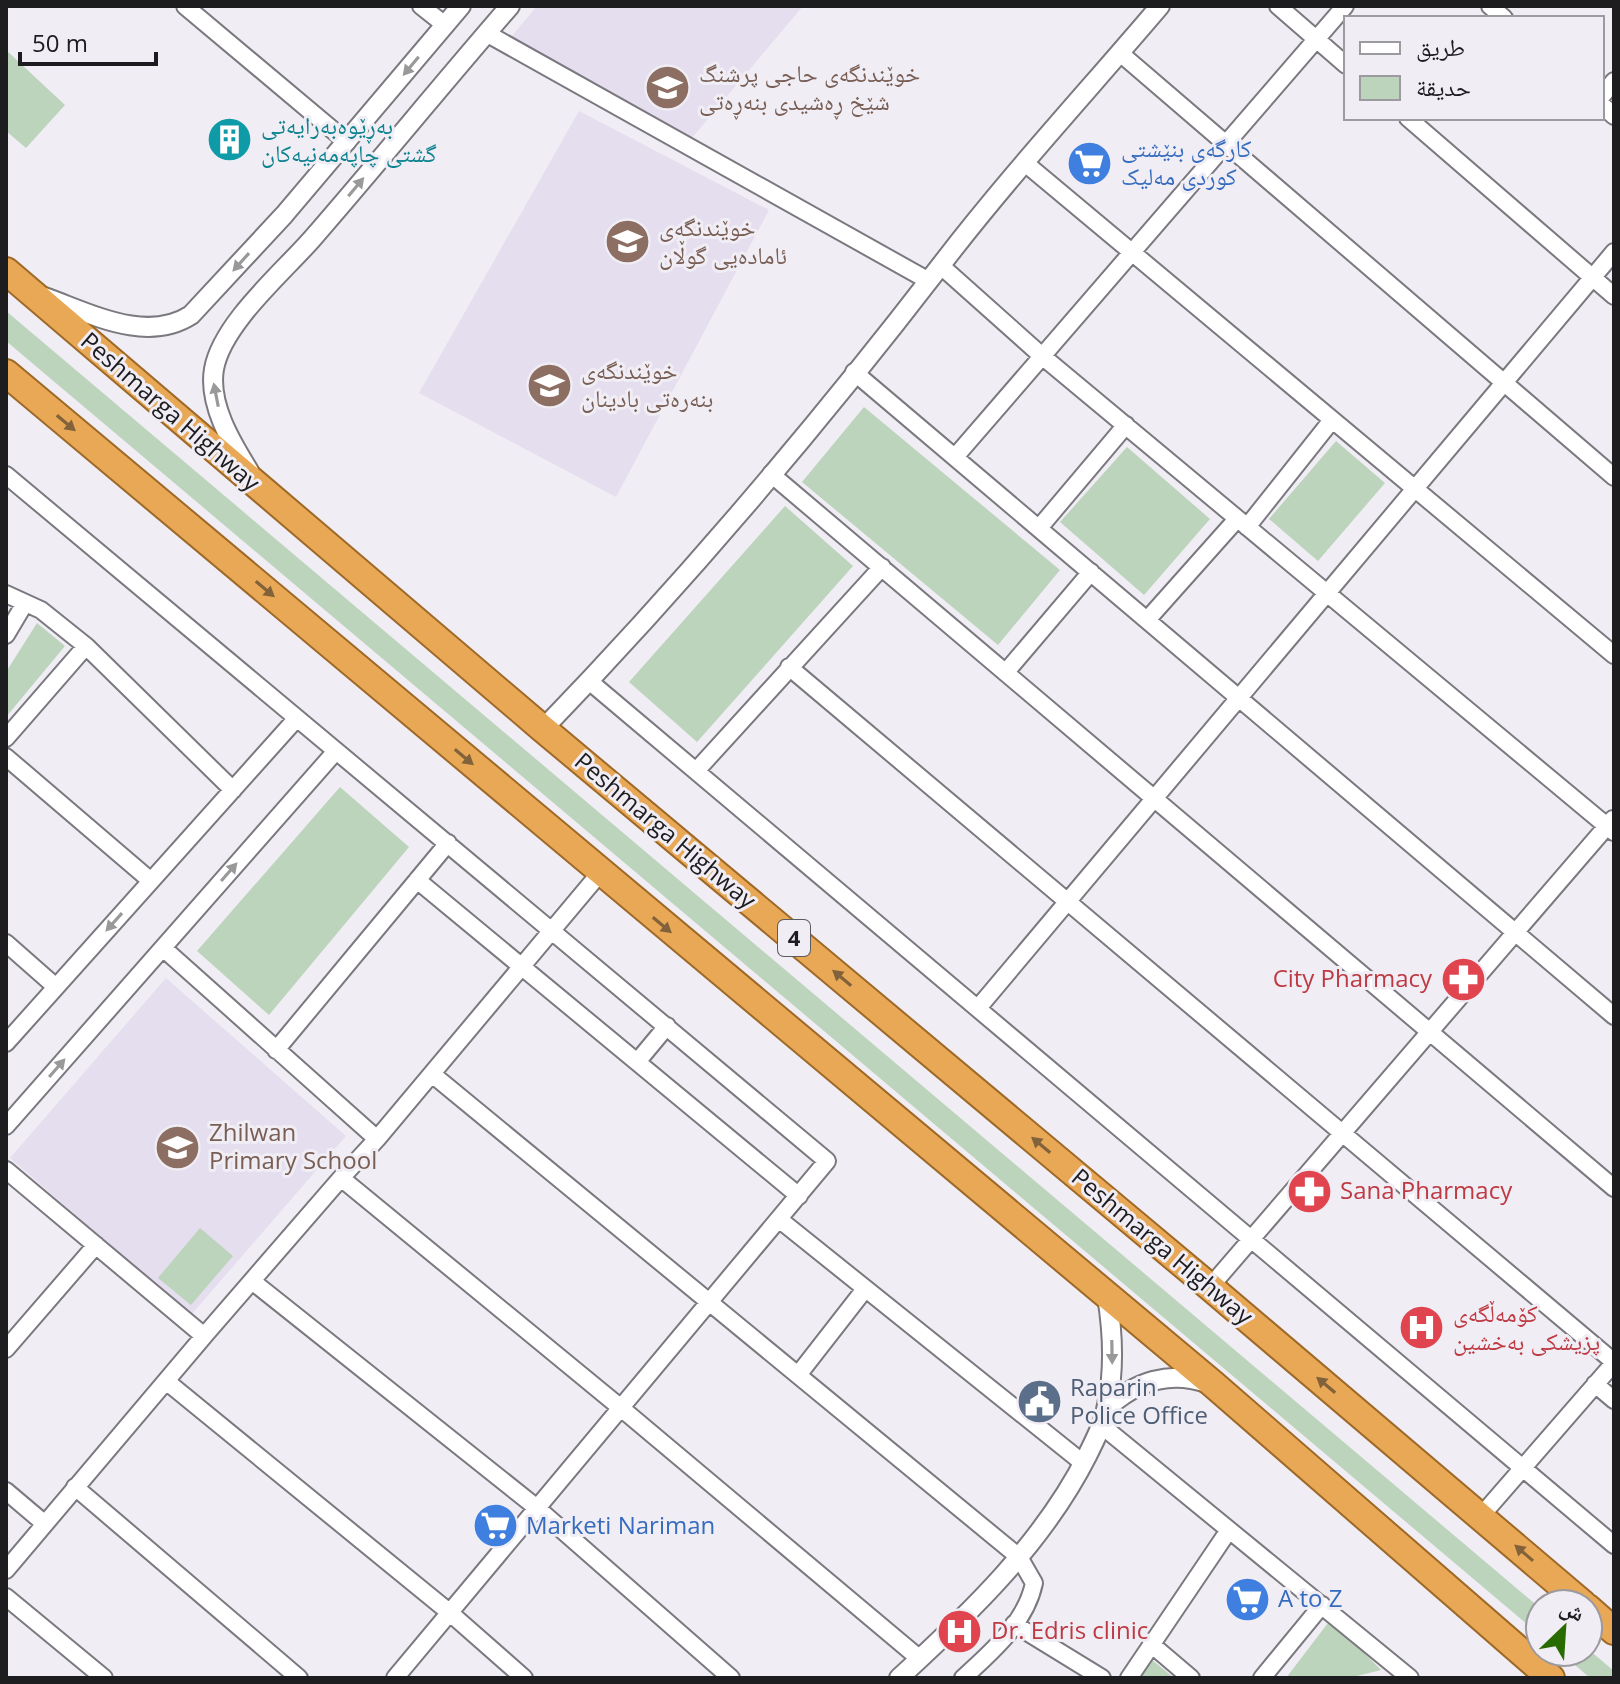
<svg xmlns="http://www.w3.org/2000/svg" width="1620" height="1684" viewBox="0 0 1620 1684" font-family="'Open Sans','Noto Naskh Arabic',sans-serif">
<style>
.built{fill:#e4deee}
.green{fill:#bcd4bb}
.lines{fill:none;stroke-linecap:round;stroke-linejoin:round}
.minor-casing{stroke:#7b787f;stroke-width:20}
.tertiary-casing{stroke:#7b787f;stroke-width:22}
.trunk-casing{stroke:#9e6927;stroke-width:30}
.minor{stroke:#fff;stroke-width:16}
.tertiary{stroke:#fff;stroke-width:18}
.trunk{stroke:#e8a856;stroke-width:26}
.oneway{fill:#99999a}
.oneway2{fill:#82623a}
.labels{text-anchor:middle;stroke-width:6;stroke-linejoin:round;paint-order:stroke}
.shield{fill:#f0edf5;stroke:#5c5b5f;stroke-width:2}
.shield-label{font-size:22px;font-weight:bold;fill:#1d1c1f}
.education-label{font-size:24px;fill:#785e54;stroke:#f0edf5;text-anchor:start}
.culture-label{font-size:24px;fill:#0d838f;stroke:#f0edf5;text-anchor:start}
.shop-label{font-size:24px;fill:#366cbe;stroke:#f0edf5;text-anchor:start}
.street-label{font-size:24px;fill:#1d1c1f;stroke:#f0edf5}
.health-label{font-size:24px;fill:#be3a42;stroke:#f0edf5;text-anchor:start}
.service-label{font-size:24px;fill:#4e5e75;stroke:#f0edf5;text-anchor:start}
</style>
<rect width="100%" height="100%" fill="#f0edf5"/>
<!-- built -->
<path class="built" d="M537,6h266l-112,133 -180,-102z
M579,111l190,99 -153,287 -197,-104z
M166,978l180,158 -155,179 -181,-157z"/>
<!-- green -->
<path class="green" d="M6,50l59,55 -39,43 -20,-17z
M6,311l1534,1297v27l-1534,-1294z
M864,407l196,163 -62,75 -196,-163z
M1336,441l49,42 -67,78 -49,-42z
M1127,447l83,72 -66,76 -84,-73z
M785,506l68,60 -156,176 -68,-60z
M37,623l28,23 -59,71v-45z
M340,787l69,60 -140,168 -72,-64z
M200,1228l33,28 -42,49 -33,-27z
M1331,1619l50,51 -32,8h-63z
M1588,1649l26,22v7h-24l-30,-26h28z
M1151,1659l23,19h-33z"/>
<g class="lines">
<defs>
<path id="minor" d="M185,6l162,136
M421,6l24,19
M1278,6l68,59
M1490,6l14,12
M486,33l443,248
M1120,53l494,424
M1602,96l12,-15
M1602,105l12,11
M1408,118l206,178
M1025,163l589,492
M940,265l102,91 572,476
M854,372l760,644
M955,457l390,-451
M771,474l843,714
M6,475l821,686 -432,517
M1247,527l85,-107
M1039,528l87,-103
M6,594l35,16 45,36 147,144
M1147,620l90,-101
M6,635l19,-32
M789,667l825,695
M1006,672l85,-100
M589,681l1025,864
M6,738l80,-92
M6,757l145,124
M696,771l186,-204
M417,880l382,316
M6,943l50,44
M163,948l214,191 -36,39 280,230 299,251
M978,1008l636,-756
M6,1043l291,-325
M276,1050l172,-207
M637,1062l30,-36
M432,1074l587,483 15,26c-8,39 -42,69 -71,95
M6,1126l330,-375
M377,1139l223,-266
M6,1170l198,166 -198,234
M780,1220l303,243
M252,1281l285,227 194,170
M1210,1287l403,-468
M204,1336l137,-158
M6,1349l90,-104
M798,1375l67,-86
M166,1381l283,231 75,66
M1595,1384l19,16
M1101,1425l309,253
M75,1487l224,191
M6,1491l39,33
M1481,1516l133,-153
M6,1597l98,81
M1014,1624l88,54
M1151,1644l40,34
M1129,1678l100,-148
M1262,1678l60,-73"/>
<path id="tertiary" d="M44,297c46,16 102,47 147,18l93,-100 177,-209
M249,471c-18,-29 -41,-67 -35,-102 8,-45 68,-96 98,-130 67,-77 131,-156 198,-233
M543,729c141,-146 274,-303 398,-464 69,-90 146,-173 219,-259
M1107,1408c28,-26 62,-38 100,-25
M899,1678c71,-65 144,-135 188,-222 8,-16 17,-34 20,-51 8,-37 6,-72 0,-109"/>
<path id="trunk" d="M6,271l537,458 667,558 373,317
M6,373l1207,1011 338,294
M1588,1608l26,23"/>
</defs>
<!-- minor casing -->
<use href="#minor" class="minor-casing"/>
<!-- tertiary casing -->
<use href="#tertiary" class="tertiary-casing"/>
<!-- trunk casing -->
<use href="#trunk" class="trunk-casing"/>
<!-- minor -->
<use href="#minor" class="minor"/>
<!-- tertiary -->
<use href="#tertiary" class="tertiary"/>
<!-- trunk -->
<use href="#trunk" class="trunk"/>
</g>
<!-- one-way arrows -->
<defs><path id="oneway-solid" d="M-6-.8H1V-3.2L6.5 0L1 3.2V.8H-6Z" transform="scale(2)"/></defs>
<g class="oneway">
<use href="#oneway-solid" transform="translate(411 66) rotate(130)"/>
<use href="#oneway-solid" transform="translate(356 187) rotate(-50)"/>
<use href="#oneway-solid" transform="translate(241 262) rotate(132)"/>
<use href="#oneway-solid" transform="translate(216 395) rotate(-101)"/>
<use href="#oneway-solid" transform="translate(229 872) rotate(-49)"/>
<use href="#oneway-solid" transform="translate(114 922) rotate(132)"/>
<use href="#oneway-solid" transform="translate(57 1068) rotate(-49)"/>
<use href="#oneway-solid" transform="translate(1112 1352) rotate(89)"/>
</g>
<g class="oneway2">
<use href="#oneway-solid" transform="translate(66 423) rotate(40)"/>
<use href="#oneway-solid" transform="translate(265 589) rotate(40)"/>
<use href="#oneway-solid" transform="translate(464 757) rotate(40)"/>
<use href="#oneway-solid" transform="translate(662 925) rotate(40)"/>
<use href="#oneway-solid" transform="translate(842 978) rotate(-140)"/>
<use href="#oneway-solid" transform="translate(1041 1145) rotate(-140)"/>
<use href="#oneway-solid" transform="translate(1326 1385) rotate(-140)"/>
<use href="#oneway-solid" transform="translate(1524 1553) rotate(-139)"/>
</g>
<!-- icons -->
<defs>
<symbol id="school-disc" viewBox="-11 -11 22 22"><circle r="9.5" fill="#8d6e63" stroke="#f0edf5"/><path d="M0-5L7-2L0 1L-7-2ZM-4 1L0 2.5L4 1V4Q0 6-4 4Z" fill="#fff"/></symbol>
<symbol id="building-disc" viewBox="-11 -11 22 22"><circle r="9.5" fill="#0f9aa8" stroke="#f0edf5"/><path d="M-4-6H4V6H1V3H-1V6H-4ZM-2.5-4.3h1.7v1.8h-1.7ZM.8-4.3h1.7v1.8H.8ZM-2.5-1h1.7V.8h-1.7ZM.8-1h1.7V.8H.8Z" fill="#fff"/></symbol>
<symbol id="supermarket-disc" viewBox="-11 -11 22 22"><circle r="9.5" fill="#3f7fe0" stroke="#f0edf5"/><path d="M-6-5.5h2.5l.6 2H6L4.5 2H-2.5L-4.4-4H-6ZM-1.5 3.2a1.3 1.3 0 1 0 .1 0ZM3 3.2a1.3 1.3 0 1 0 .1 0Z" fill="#fff"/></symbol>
<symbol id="pharmacy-disc" viewBox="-11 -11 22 22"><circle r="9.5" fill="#e0444e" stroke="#f0edf5"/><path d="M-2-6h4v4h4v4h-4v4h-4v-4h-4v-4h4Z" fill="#fff"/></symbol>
<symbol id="hospital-disc" viewBox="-11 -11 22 22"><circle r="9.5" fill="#e0444e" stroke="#f0edf5"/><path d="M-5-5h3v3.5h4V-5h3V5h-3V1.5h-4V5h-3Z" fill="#fff"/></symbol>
<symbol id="civic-disc" viewBox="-11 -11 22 22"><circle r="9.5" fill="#5c6f8a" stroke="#f0edf5"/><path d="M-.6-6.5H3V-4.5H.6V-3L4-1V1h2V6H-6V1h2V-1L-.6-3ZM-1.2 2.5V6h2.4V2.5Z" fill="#fff"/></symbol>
</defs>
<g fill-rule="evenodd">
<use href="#school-disc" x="642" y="62" width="51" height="51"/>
<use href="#building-disc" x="204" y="114" width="51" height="51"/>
<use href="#supermarket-disc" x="1064" y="138" width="51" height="51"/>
<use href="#school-disc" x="602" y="216" width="51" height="51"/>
<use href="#school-disc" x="524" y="360" width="51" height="51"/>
<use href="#pharmacy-disc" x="1438" y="954" width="51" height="51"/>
<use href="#school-disc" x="152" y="1122" width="51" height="51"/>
<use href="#pharmacy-disc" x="1284" y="1166" width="51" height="51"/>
<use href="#hospital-disc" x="1396" y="1302" width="51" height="51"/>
<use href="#civic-disc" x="1014" y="1376" width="51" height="51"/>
<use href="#supermarket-disc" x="470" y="1500" width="51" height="51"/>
<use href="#supermarket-disc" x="1222" y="1574" width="51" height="51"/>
<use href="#hospital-disc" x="934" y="1606" width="51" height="51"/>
</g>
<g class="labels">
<!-- shield labels -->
<rect class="shield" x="778" y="920" width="32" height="36" rx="6"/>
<g class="shield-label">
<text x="794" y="946">4</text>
</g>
<!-- education labels -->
<g class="education-label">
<text x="699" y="82">خوێندنگەی حاجی پرشنگ<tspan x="699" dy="28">شێخ ڕەشیدی بنەڕەتی</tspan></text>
<text x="659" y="236">خوێندنگەی<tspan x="659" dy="28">ئامادەیی گوڵان</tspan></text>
<text x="581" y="379">خوێندنگەی<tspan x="581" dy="28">بنەرەتی بادینان</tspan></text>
<text x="209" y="1141">Zhilwan<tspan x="209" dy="28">Primary School</tspan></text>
</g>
<!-- culture labels -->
<g class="culture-label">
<text x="261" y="134">بەڕێوەبەرایەتی<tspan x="261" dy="28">گشتی چاپەمەنیەکان</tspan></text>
</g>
<!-- shop labels -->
<g class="shop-label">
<text x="1121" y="157">کارگەی بنێشتی<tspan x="1121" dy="28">کوردی مەلیک</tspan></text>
<text x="526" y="1534">Marketi Nariman</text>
<text x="1278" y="1607">A to Z</text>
</g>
<!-- street labels -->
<g class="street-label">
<text transform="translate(170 412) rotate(41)" y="8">Peshmarga Highway</text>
<text transform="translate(665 831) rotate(40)" y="8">Peshmarga Highway</text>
<text transform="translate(1162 1247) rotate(40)" y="8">Peshmarga Highway</text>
</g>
<!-- health labels -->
<g class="health-label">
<text x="1432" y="987" text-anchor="end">City Pharmacy</text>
<text x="1340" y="1199">Sana Pharmacy</text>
<text x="1453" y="1322">کۆمەڵگەی<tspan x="1453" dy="28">پزیشکی بەخشین</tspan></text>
<text x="991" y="1639">Dr. Edris clinic</text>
</g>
<!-- service labels -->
<g class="service-label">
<text x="1070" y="1396">Raparin<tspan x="1070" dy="28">Police Office</tspan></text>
</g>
</g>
<!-- border -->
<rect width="1620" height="1684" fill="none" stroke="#1d1c1f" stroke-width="16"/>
<!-- legend -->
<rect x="1344" y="16" width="260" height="104" fill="#f0edf5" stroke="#9c999f" stroke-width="2"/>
<rect x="1360" y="42" width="40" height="12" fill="#ffffff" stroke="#9c999f" stroke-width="2"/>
<text x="1416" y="56" font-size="24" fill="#1d1c1f">طريق</text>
<rect x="1360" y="76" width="40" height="24" fill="#bcd4bb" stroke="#9c999f" stroke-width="2"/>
<text x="1416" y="96" font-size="24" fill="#1d1c1f">حديقة</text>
<!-- north arrow -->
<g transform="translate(1564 1628) rotate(25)"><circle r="38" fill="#f0edf5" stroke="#9c999f" stroke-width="2"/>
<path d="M0-6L14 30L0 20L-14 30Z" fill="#286b00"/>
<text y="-12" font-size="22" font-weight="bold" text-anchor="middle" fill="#1d1c1f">ش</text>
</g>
<!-- scale -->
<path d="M20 52v12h136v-12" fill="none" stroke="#1d1c1f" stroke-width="4"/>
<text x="32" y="52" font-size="24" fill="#1d1c1f" stroke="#f0edf5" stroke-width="6" paint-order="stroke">50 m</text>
</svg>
